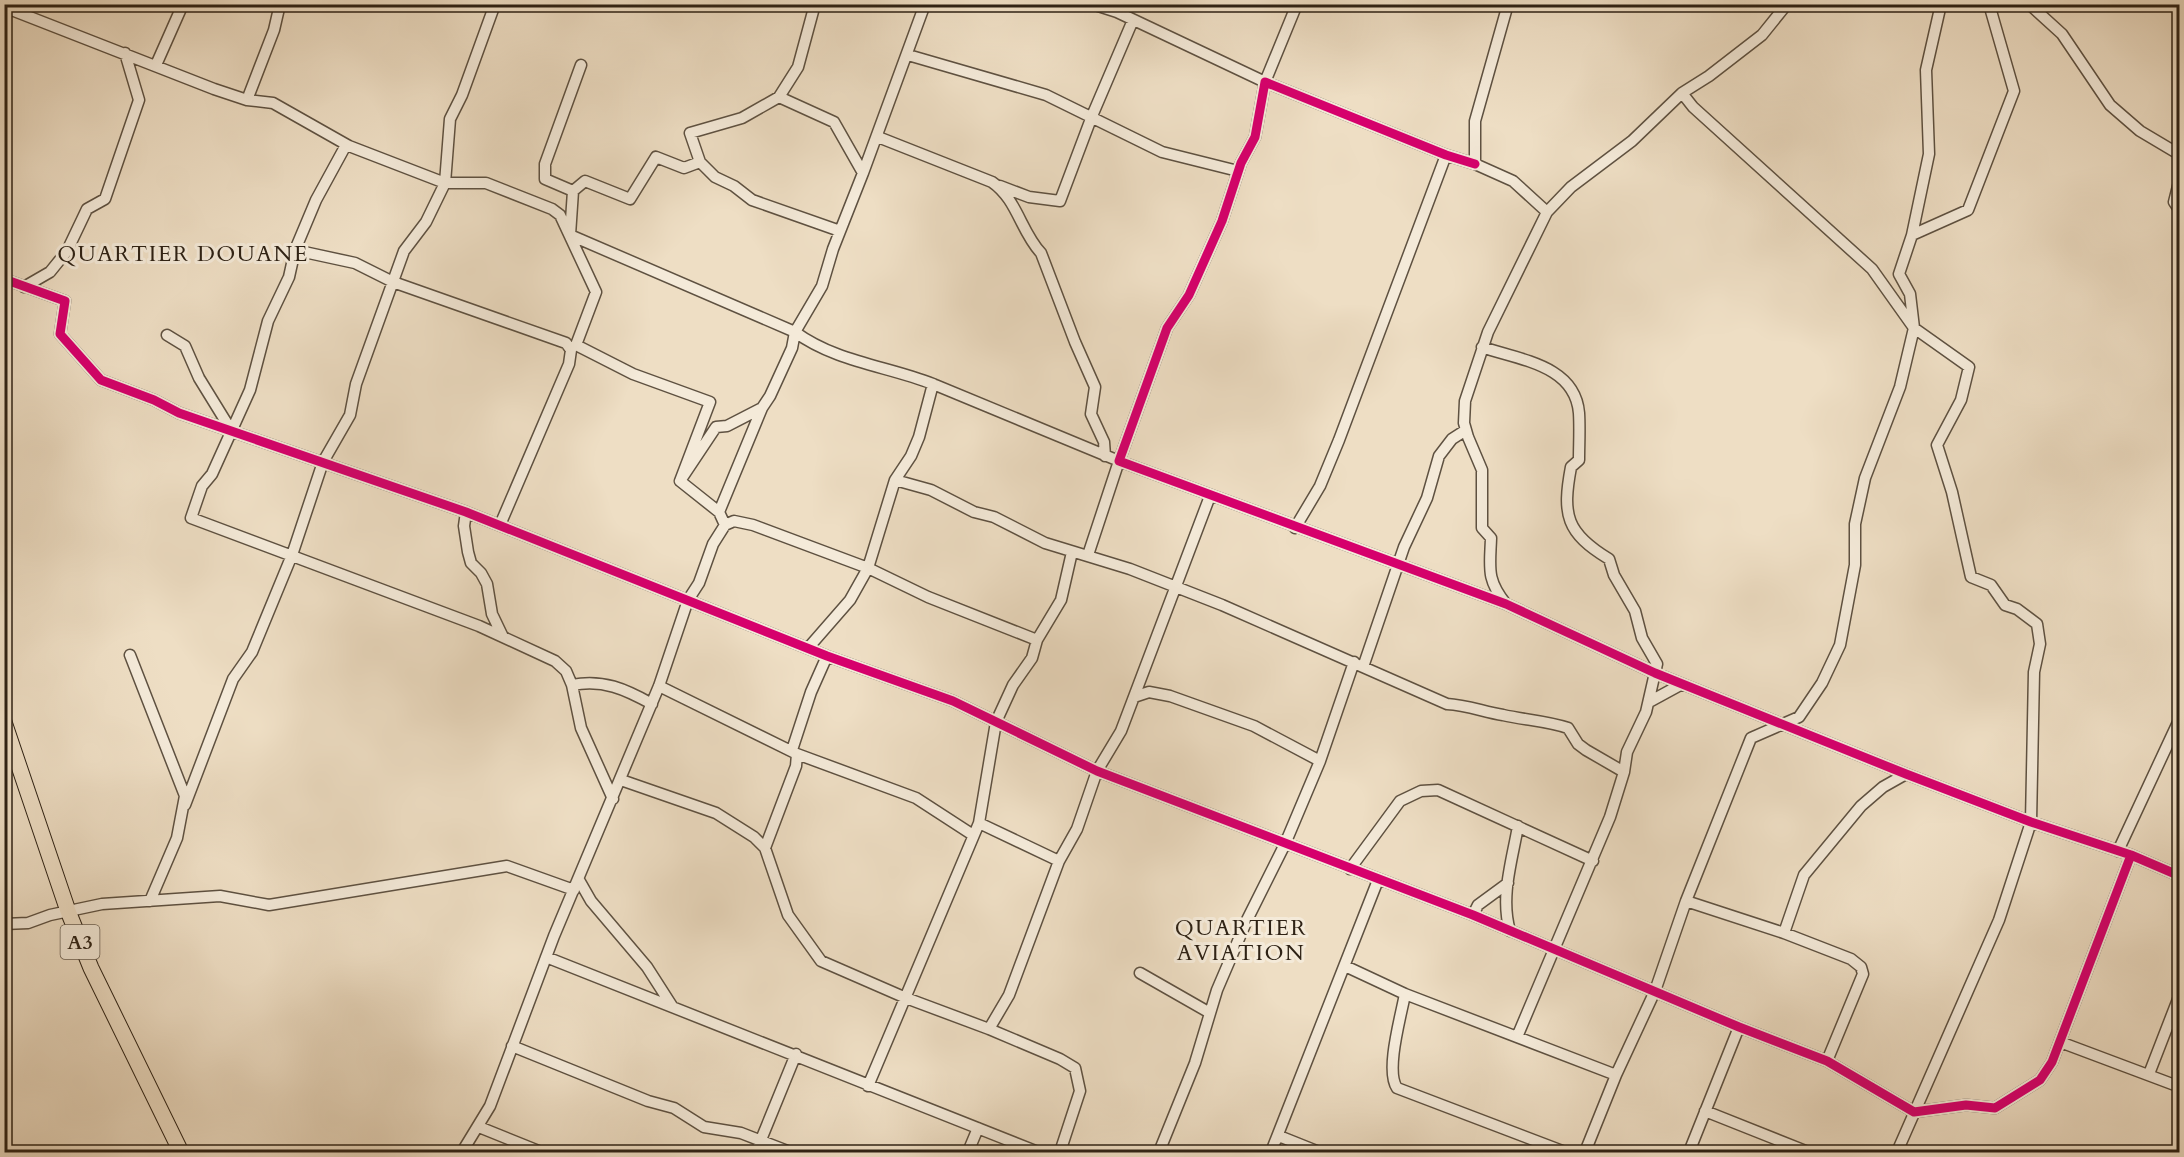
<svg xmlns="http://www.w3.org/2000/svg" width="2184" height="1157" viewBox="0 0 2184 1157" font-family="Cardo,serif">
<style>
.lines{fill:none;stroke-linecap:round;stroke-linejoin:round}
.minor-casing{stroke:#5e5141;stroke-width:13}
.highway-casing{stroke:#2e2215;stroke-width:17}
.minor{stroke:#f4ead9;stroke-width:10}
.highway{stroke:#eedec4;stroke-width:15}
.cycleway-casing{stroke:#f4ead9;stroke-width:13}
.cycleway{stroke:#d6006c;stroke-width:9}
.labels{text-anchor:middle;stroke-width:6;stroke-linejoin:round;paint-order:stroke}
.shield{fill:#f4ead9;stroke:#695e50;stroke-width:1.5}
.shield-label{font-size:20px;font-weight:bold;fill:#2e2215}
.neighbourhood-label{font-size:22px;letter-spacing:1.5px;fill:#2e2215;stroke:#f4ead9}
</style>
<rect width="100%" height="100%" fill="#eedec4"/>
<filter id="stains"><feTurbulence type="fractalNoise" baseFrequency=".00333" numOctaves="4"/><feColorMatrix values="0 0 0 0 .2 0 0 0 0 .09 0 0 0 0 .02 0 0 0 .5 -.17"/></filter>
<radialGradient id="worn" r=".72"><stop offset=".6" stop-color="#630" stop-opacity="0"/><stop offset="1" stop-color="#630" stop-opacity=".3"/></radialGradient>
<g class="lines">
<defs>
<path id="minor" d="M1092,4l25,8 148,70 32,-78
M1508,4l-33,117v43l38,17 34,31
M2029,4l33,30 48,71 30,26 37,22 3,10
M4,7l210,82 33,11 26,3 76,43 96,37h41l66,26 8,6 36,77 -20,53 57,29 77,28 -30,79
M908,55l138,40 116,57 76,19
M156,65l27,-61
M581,65l-36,99v15l28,12 -3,44 225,97c41,30 92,34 138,52l-14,53 -8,19 -16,24 -27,88 -18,32 -41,47
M247,100l27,-70 6,-26
M878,137l114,45c25,17 29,50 49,71l34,89 20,45 -4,27 13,28 1,14
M346,145l-30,55 -21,50 -6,27 -21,44 -18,69 -38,84 -10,12 -11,32 288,108 76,35 11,10 6,14 9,43 32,71
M700,162l15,15 19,9 18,14 88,31
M1475,164l-29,-9 -181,-73 -10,55 -14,26 -19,58 -33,74 -22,33 -48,133 387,143 149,69 251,101 125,48 100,33 49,21
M863,173l62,-169
M2180,178l-6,24 6,9
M1000,186l29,11 31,4 32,-85 41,-96
M573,191l12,-10 45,18 26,-42 28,11 16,-6 -10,-29 52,-15 37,-21
M1912,235l56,-25 46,-119 -25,-87
M295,250l60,13 38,19 173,61 5,7 -2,14 -69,161
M4,279l61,22 -5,33 41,46 53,20 25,13 287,99 361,144 126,45 144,70 376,144 266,112 88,34 87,51 52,-7 29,3 45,-28 12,-18 79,-207
M24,287l26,-15 17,-21 20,-42 18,-10 34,-99 -14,-47
M167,335l18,11 14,32 32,52
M1482,347c38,13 93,18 97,66 1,16 0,32 0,47l-8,7c-9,48 -5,66 38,92l5,16 21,36 7,27 15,26 -11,48 -19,40 -3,20 -14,45 -93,220
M933,384l186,77 -31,94
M895,480l36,10 43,22 20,5 51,26 85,26 92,36 225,99c20,1 37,8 56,11 22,5 44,6 65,13l10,16 8,6 38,22
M466,512l-2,14 4,26 3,11 10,10 6,11 5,30 11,23
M719,512l-39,-31 36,-54 11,-1 35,-18 8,-12 22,-48 3,-16 27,-46 11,-37 30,-76 -29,-51 -55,-25 19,-30 17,-63
M725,525l9,-4 19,4 115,43 60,29 109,43
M1295,528l25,-42 19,-46 107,-285
M1506,604c-20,-25 -16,-36 -15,-66l-9,-10v-58l-14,-33 -4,-14 1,-22 23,-69 59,-120 24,-25 61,-46 50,-48 27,-17 53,-41 25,-31
M130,655l55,141 -8,42 -27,63
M1363,667l41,-120 23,-49 12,-42 13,-17 14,-9
M572,685c31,-6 53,4 80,19
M659,686l138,68 -1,12 -31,82
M1134,697l15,-5 21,4 84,30 66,35
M1649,702l33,-18
M792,750l19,-58 16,-36
M797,754l119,44 57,37
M621,780l95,33 38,24 11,11 23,67 33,46 85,37 83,31
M185,805l48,-126 19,-27 40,-97 31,-93 27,-47 6,-31 48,-133 22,-29 19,-39 5,-64 12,-24 33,-91
M979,823l80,38
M2118,851l62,-133
M1350,869l50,-68 21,-10 17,-1 155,71
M579,880l12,21 56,66 25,39
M1686,901l98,32 67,26 10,8 2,7 -36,87
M1473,915l5,-10 30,-22
M4,924l24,-1 22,-8 52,-11 118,-8 49,9 238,-39 67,24
M1510,931c-10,-34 2,-70 8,-105
M1784,933l20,-58 57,-69 22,-19 23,-13
M546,957l492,195
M1345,966l60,28 211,81
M1140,973l70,40
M1405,994c-4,22 -20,77 -8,94l168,64
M2060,1042l120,45
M512,1046l136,55 26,7 30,19 37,6 49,19
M2149,1074l31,-80
M868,1086l111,-263 17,-101 17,-37 19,-27 5,-18 24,-40 11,-48
M1705,1111l103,41
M479,1127l62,25
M1279,1136l40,16
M462,1152l28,-46 64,-170 105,-250 29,-86 11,-17 14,-39 12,-19 -6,-13 43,-104
M756,1152l40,-98
M968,1152l10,-24
M1060,1152l20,-61 -5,-23 -15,-9 -71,-30 20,-34 50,-134 18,-32 20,-58 24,-40 89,-235
M1159,1152l36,-89 22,-73 30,-70 38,-76 35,-83 34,-99
M1271,1152l107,-272
M1585,1152l31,-77 39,-84 31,-90 65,-163 48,-21 23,-34 18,-38 15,-80v-41l10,-46 35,-91 14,-59 -42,-59 -179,-162 -11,-14
M1689,1152l50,-125
M1897,1152l102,-232 32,-98 3,-150 6,-28 -3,-20 -20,-15 -12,-4 -14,-20 -20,-8 -19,-85 -15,-47 24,-45 8,-33 -55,-39 -4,-34 -11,-20 13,-39 17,-81 -3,-84 15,-66"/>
<path id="highway" d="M4,722l64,189 23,57 90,184"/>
</defs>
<!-- minor casing -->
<use href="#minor" class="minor-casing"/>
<!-- highway casing -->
<use href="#highway" class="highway-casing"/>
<!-- minor -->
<use href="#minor" class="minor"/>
<!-- highway -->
<use href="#highway" class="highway"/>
<defs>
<path id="cycleway" d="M1475,164l-29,-9 -181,-73 -10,55 -14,26 -19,58 -33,74 -22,33 -48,133 387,143 149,69 251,101 125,48 100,33 49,21
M4,279l61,22 -5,33 41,46 53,20 25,13 287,99 361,144 126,45 144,70 376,144 266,112 88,34 87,51 52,-7 29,3 45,-28 12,-18 79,-207"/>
</defs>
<!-- cycleway casing -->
<use href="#cycleway" class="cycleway-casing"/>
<!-- cycleway -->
<use href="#cycleway" class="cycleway"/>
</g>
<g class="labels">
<!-- shield labels -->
<rect class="shield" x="60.5" y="925" width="39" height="34" rx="4.5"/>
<g class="shield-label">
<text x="80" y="949">A3</text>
</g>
<!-- neighbourhood labels -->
<g class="neighbourhood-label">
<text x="183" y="261">QUARTIER DOUANE</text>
<text x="1241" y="935">QUARTIER<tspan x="1241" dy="25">AVIATION</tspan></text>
</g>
</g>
<!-- margin -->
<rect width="2184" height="1157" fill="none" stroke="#eedec4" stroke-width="24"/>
<rect x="6" y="6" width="2172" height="1145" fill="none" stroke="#2e2215" stroke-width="3"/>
<rect x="12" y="12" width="2160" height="1133" fill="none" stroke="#2e2215" stroke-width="1.5"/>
<rect width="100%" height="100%" filter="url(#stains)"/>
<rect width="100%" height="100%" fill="url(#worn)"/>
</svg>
